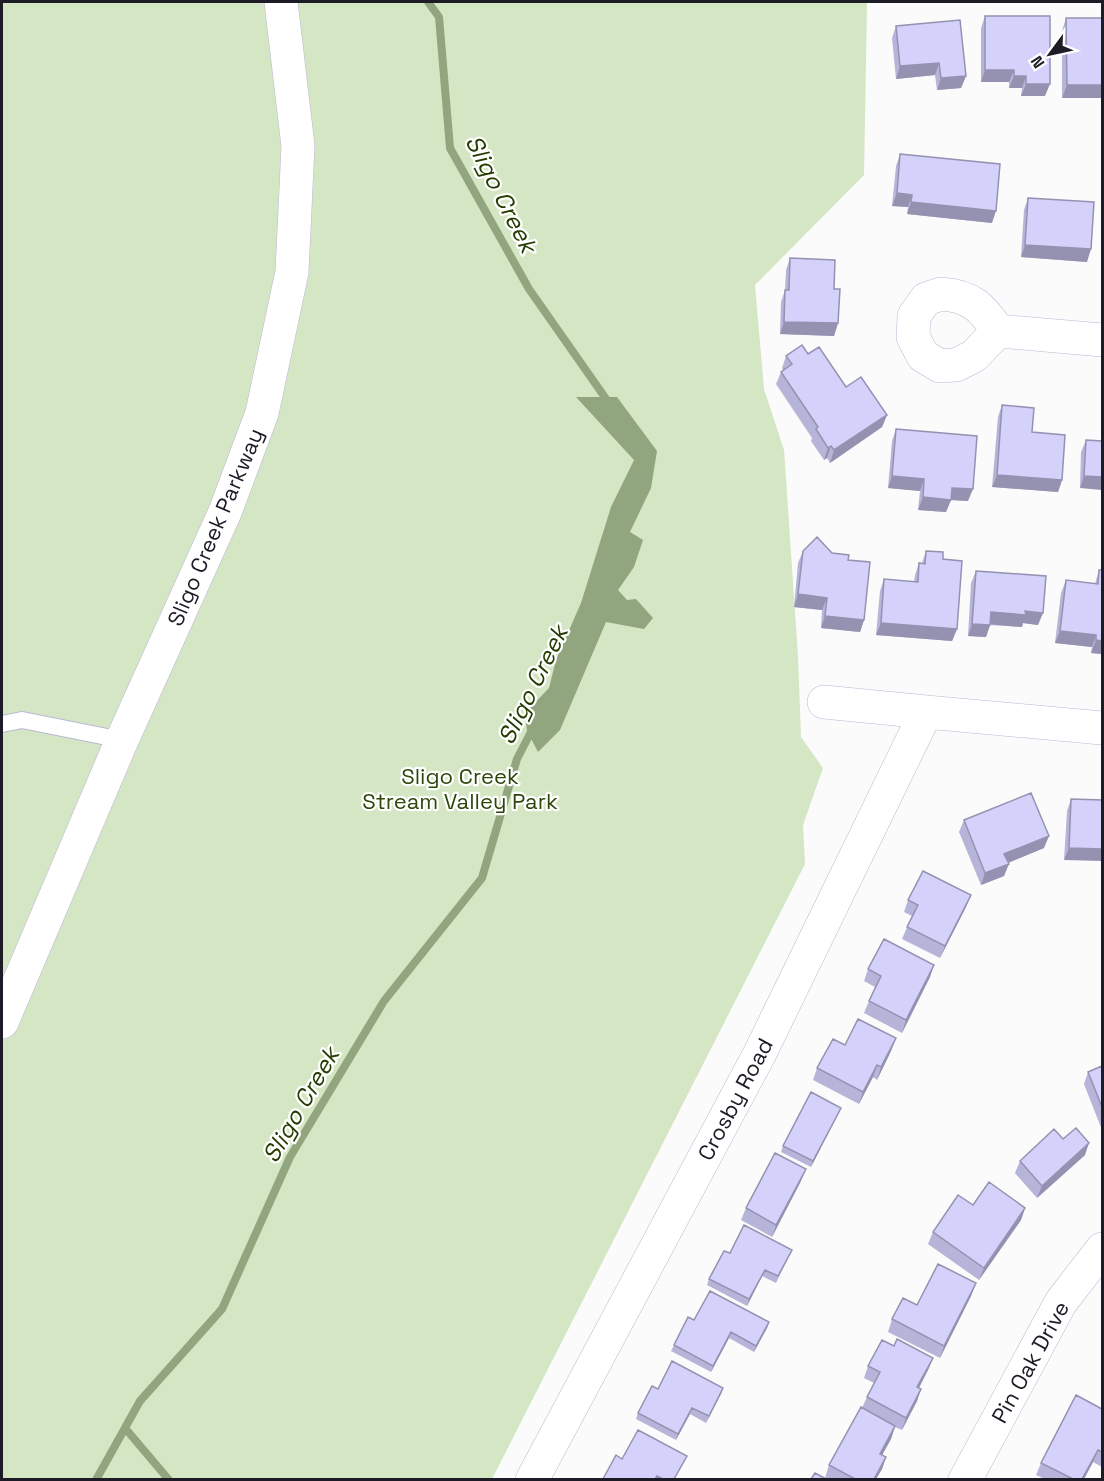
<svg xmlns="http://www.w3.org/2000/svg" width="1104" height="1481" viewBox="0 0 1104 1481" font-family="'Space Grotesk',sans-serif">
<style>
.green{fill:#d4e6c4}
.water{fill:#91a57e}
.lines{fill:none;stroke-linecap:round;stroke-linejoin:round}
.stream{stroke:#91a57e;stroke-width:8}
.service-casing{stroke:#bab8d6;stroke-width:18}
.minor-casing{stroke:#bab8d6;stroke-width:34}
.tertiary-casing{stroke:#bab8d6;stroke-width:34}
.service{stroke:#fff;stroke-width:16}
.minor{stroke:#fff;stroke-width:33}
.tertiary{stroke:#fff;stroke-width:33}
.wall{fill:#b6b4d8}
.shaded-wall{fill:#9492b0}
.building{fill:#d4d1fb;stroke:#9492b0;stroke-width:1.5}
.labels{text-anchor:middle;stroke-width:4.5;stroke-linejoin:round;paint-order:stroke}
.street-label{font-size:22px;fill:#1d1c26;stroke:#fff}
.park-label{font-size:22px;fill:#2d460a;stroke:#fff}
.water-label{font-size:24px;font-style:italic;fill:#243c00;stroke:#fff}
</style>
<rect width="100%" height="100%" fill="#fbfbfb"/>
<!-- green -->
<path class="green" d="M2,2h865l-3,173 -109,110 9,104 20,61 14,206 3,81 22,31 -20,57 2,39 -313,615 -490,1z"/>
<!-- water -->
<path class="water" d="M576,397h41l40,54 -6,37 -21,44 13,8 -9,27 -16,23 9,10 9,-1 17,19 -9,11 -38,-7 -46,108 -22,22 -11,-21 -2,-18 24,-25 7,-28 25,-57 30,-96 23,-47z"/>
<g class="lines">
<!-- stream -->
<path class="stream" d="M428,2l11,15 11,131 79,141 82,117
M125,1428l44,52
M96,1480l44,-79 82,-92 68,-152 94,-156 98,-123 35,-119 16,-31"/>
<defs>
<path id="service" d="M2,724l20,-4 100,20"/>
<path id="minor" d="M941,294c30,2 41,13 57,37l-24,25 -18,9 -16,1 -17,-10 -10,-19 1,-21 12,-17z
M998,331l104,9
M824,702l102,10
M532,1480l228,-427 166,-341 176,16
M965,1480l96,-178 41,-53"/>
<path id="tertiary" d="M2,1022l120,-282 103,-228 37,-99 30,-141 6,-126 -17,-144"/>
</defs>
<!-- service casing -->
<use href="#service" class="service-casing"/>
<!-- minor casing -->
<use href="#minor" class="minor-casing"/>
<!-- tertiary casing -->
<use href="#tertiary" class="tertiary-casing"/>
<!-- service -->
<use href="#service" class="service"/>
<!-- minor -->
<use href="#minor" class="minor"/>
<!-- tertiary -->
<use href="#tertiary" class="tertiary"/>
</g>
<!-- wall -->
<path class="wall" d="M985,16l60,80h-24l1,-8h-13v-6h-28v-54z
M1066,18h36l-40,80v-67z
M896,26l70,50 -5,12 -24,2 -2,-15 -39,4 -4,-41z
M900,154l92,69 -85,-9 1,-7 -16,-1 4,-40z
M1028,198l59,64 -66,-5 3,-47z
M790,258l44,31 4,34 -4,13 -54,-2 1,-32 4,-12 1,-20z
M808,354l38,33 41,28 -5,12 -52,36 -3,-5 -3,2 -13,-19 1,-3 -36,-54 5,-12 2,-2 -1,-2 4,-12z
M1002,405l30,27 30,48 -4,12 -66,-5 6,-70z
M896,429l72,72 -17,-1 -5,12 -28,-2 2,-19 -32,-3 4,-47z
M1086,440l16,1 -22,47 1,-36z
M803,551l29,2 16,7 16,60 -4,12 -39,-4 1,-18 -28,-3 4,-44z
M926,551l17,8 14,70 -5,12 -76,-6 4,-44 4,-12 30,3 1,-7 4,-12h3z
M1099,570l3,84 -11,-1 1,-6 -37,-4 6,-50 5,-13 29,4z
M976,571l62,54 -15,-2 -1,4 -32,-2 -4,12 -18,-1 3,-53z
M1071,799l31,1 -38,60 3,-49z
M964,820l80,28 -36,15 -4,13 -23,9 -22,-53z
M908,900l58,7 -26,51 -38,-19 10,-23 -8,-4z
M868,969l62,8 -28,56 -38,-20 5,-12 6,-14 -11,-6z
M896,1038l-5,13 -14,29 -4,-3 -14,27 -46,-24 4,-12 28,-23z
M1102,1066v64l-18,-46 4,-12z
M838,1114l-27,53 -30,-15 2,-6z
M1063,1139l22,16 -48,43 -22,-25 5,-12z
M801,1181l-29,56 -31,-17 5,-12z
M973,1205l52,3 -4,12 -42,60 -51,-36 5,-12z
M792,1250l-16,33 -14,-7 -15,30 -40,-21 2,-6 21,-26z
M976,1283l-5,13 -31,62 -52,-26 4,-13 25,-14z
M694,1320l75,2 -2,6 -13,24 -25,-14 -18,34 -40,-21 3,-6z
M894,1346l39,12 -5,12 -9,18 2,1 -4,12 -15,29 -7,-3 -4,12 -9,16 4,2 -4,12 -6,10h-48l-3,-1 4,-13 33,-57 5,-11 7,-14 -10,-5 4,-12z
M723,1388l-17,35 -16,-9 -14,26 -40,-21 2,-6 20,-24z
M1102,1409v58l-9,-5 -9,17h-39l-9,-4 5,-12z"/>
<!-- shaded-wall -->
<path class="shaded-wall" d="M939,63l-4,12 -39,4 4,-13z
M985,70h29l-5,12h-28z
M966,76l-5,12 -24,2 4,-12z
M1014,76h12l-4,12h-13z
M1026,84h24l-5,12h-24z
M1067,85h35v13h-40z
M897,193l15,2 -4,12 -16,-1z
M911,202l85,9 -4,12 -85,-9z
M1025,245l66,4 -4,13 -66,-5z
M784,322l54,1 -4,13 -54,-2z
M887,415l-5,12 -52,36 4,-13z
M831,446l-4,12 -3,2 4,-12z
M997,475l65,5 -4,12 -66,-5z
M892,476l32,3 -4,12 -32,-3z
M1084,476l18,1v13l-22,-2z
M952,488l21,1 -5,12 -17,-1 -5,12 -28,-2 5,-13z
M798,594l29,4 -5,12 -28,-3z
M1025,611l18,2 -5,12 -15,-2 -1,4 -35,-3 4,-12z
M825,616l39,4 -4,12 -39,-4z
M881,623l76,6 -5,12 -76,-6z
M972,624l18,1 -4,12 -18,-1z
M1060,631l36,4 -4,12 -37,-4z
M1096,640l6,1v13l-11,-1z
M1049,836l-5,12 -44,18 4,-12z
M1069,848l33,1v12l-38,-1z
M1009,864l-5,12 -23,9 4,-12z
M971,895l-5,12 -26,51 5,-12z
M934,965l-4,12 -28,56 4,-13z
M896,1038l-5,13 -14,29 4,-13z
M877,1065l-4,12 -14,27 4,-12z
M841,1108l-3,6 -27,53 2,-6z
M1089,1143l-4,12 -48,43 5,-12z
M806,1169l-5,12 -29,56 4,-12z
M1025,1208l-4,12 -42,60 5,-12z
M765,1270l-18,36 2,-7z
M976,1283l-5,13 -31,62 4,-12z
M769,1322l-2,6 -13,24 2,-6z
M731,1332l-2,6 -18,34 2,-6z
M933,1358l-5,12 -15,29 4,-12z
M723,1388l-2,6 -15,29 3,-7z
M921,1389l-4,12 -15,29 4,-12z
M692,1408l-2,6 -14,26 2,-6z
M895,1426l-4,13 -15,27 4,-12z
M1098,1450l-5,12 -9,17h-2z
M886,1457l-4,12 -6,10h-2z"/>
<!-- building -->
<path class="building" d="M985,16h65v68h-24v-8h-12v-6h-29z
M1066,18h36v67h-35z
M960,20l6,56 -25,2 -2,-15 -39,3 -4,-40z
M900,154l100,10 -4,47 -85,-9 1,-7 -15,-2z
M1028,198l66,4 -3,47 -66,-4z
M790,258l45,2 -1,29h6l-2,34 -54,-1 1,-32h4z
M802,345l6,9 11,-7 27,40 15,-10 26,38 -53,35 -3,-4 -3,2 -12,-19 2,-2 -37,-55 11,-8 -6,-8z
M1002,405l32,3 -2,24 33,3 -3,45 -65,-5z
M896,429l81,7 -4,53 -21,-1 -1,12 -28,-3 1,-18 -32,-3z
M1086,440l16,1v36l-18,-1z
M817,537l15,16 17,2 -1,5 22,2 -6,58 -39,-4 2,-18 -29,-4 5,-43z
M926,551l17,1v7l19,2 -5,68 -76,-6 3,-44 34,3 1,-19 6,1z
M1099,570h3v71l-6,-1v-5l-36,-4 6,-51 32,4z
M976,571l70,5 -3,37 -18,-2 1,4 -35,-3 -1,13 -18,-1z
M1031,793l18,43 -45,18 5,10 -24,9 -21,-53z
M1071,799l31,1v49l-33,-1z
M923,871l48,24 -26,51 -38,-19 11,-22 -10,-5z
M884,939l50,26 -28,55 -37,-19 12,-25 -13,-7z
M858,1019l38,19 -15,29 -4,-2 -14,27 -46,-24 16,-29 12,6z
M1102,1066v41l-14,-35z
M811,1092l30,16 -28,53 -30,-15z
M1076,1128l13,15 -47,43 -22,-25 34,-32 9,10z
M775,1153l31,16 -30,56 -30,-17z
M989,1182l36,26 -41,60 -51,-36 25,-37 15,10z
M744,1225l48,25 -14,26 -13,-6 -16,29 -40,-20 15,-28 6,2z
M938,1264l38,19 -32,63 -52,-27 11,-21 14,7z
M710,1291l59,31 -13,24 -25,-14 -18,34 -39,-21 14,-28 6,3z
M897,1339l36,19 -16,29 4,2 -15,29 -39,-21 13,-25 -12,-6 14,-26 12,6z
M672,1361l51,27 -14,28 -17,-8 -14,26 -40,-21 14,-27 6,3z
M1076,1395l26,14v43l-4,-2 -16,29h-9l-32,-16z
M861,1407l34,19 -15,28 6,3 -12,22h-19l-26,-14z
M638,1430l49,26 -13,23h-11l-6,-3 -2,3h-52l13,-24 6,4z
M815,1473l11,6h-15z"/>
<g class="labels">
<!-- street labels -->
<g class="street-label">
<text transform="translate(215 527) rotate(-67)" y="8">Sligo Creek Parkway</text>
<text transform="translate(735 1099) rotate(-62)" y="8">Crosby Road</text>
<text transform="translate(1030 1362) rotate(-61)" y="8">Pin Oak Drive</text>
</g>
<!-- park labels -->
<g class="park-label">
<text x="460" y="784">Sligo Creek<tspan x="460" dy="25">Stream Valley Park</tspan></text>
</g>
<!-- water labels -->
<g class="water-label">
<text transform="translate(501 194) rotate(63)" y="8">Sligo Creek</text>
<text transform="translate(533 685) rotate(-64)" y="8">Sligo Creek</text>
<text transform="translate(301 1105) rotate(-60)" y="8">Sligo Creek</text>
</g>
</g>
<!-- border -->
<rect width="1104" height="1481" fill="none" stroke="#1d1c26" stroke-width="6"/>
<!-- north arrow -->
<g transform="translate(1050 54) rotate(237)" stroke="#ffffff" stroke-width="4.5" paint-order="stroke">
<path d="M0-4.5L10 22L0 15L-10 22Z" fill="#1d1c26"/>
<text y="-9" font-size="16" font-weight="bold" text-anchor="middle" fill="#1d1c26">N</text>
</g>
</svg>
